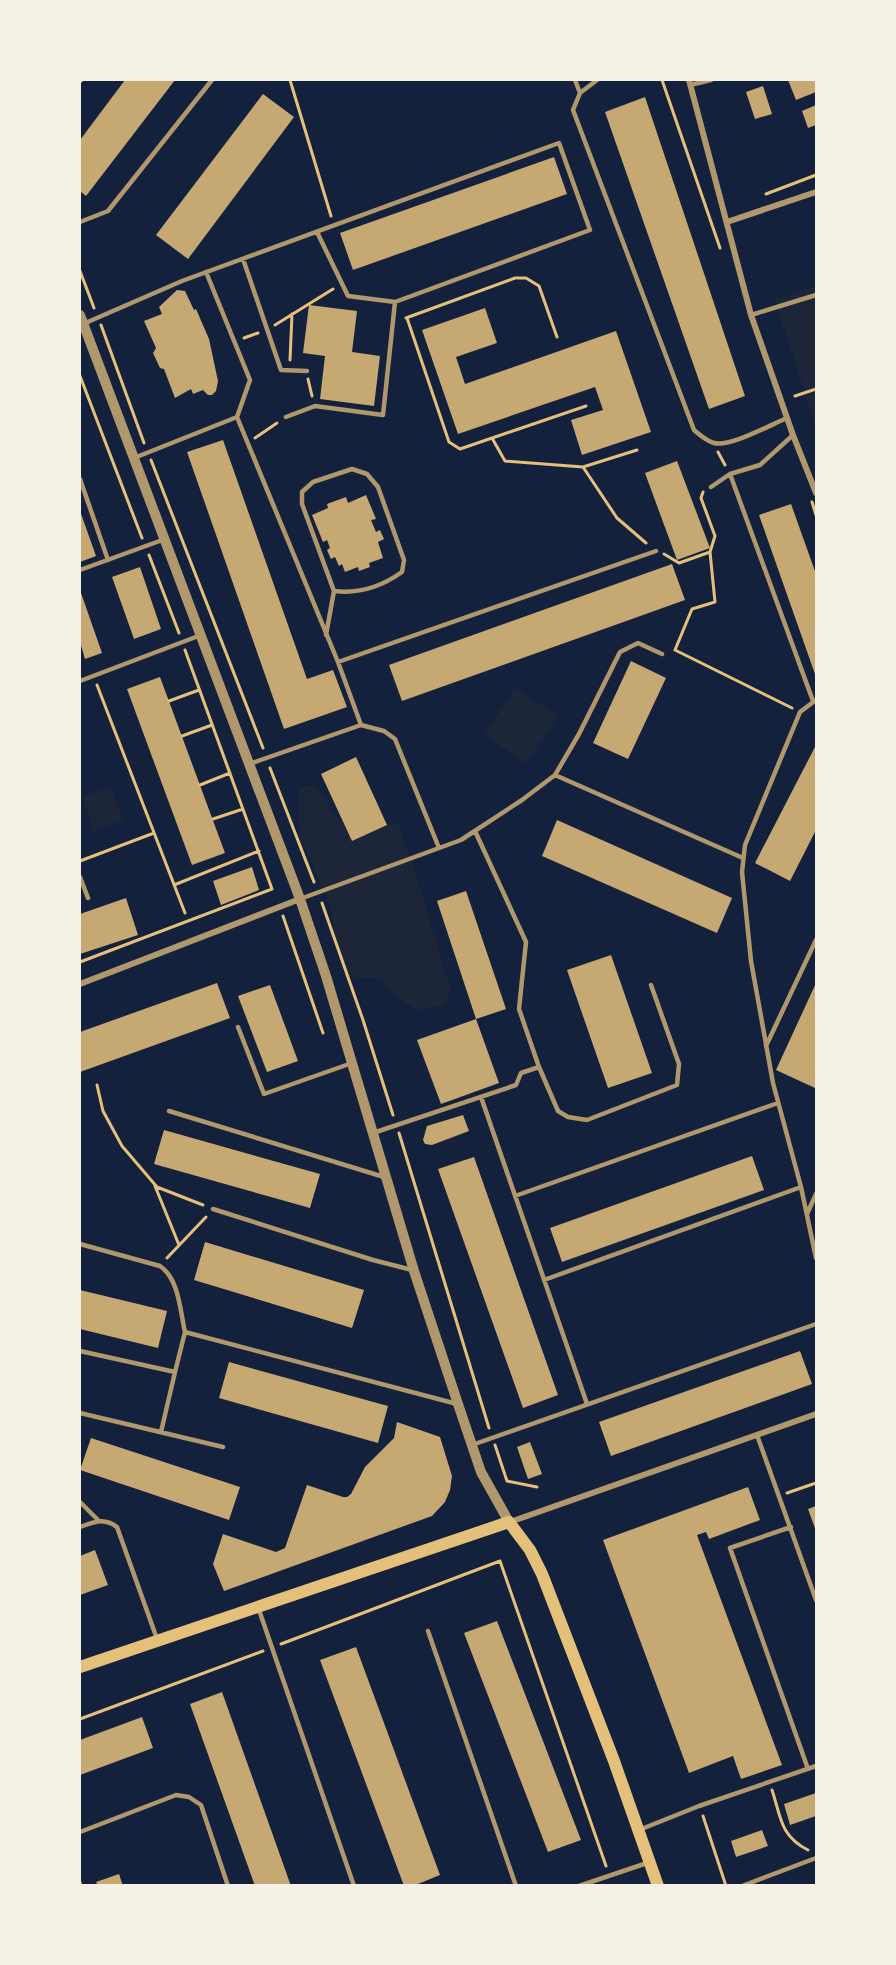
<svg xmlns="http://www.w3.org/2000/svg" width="896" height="1965" viewBox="0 0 896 1965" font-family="'Noto Sans',sans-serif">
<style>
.green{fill:#1d2539}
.building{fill:#c6a872}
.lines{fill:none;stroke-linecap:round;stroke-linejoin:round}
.path{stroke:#e5c07b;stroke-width:3}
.service{stroke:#b1986c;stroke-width:4.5}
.minor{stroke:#b1986c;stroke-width:6}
.tertiary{stroke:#b1986c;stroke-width:10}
.secondary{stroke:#e5c07b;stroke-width:12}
</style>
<rect width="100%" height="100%" fill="#14213d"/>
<!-- green -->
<path class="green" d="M816,286v141l-41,-127z
M515,688l43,28 -31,47 -43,-28z
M316,785l36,56 35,-16 11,-1 19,54 33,111 -4,16 -29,5 -20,-13 -16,-19 -32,-1 -10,-23 -10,-52 -30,-66v-48z
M111,787l12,33 -29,11 -12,-34z"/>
<!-- building -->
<path class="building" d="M125,80h50l-89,116 -6,-5v-51z
M788,80h28v12l-20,8z
M763,86l9,28 -17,5 -9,-27z
M263,94l31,23 -106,142 -32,-24z
M645,97l100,299 -36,13 -104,-297z
M816,105v20l-8,3 -6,-17z
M554,157l13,37 -214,76 -13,-37z
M177,290l8,1 9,19 2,-1 13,30 9,42 -2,10 -4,4h-4l-5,-5 -10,4 -2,-5 -16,9 -11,-29 -4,-1 -7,-15 3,-5 -12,-27 18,-7 -3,-7z
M309,305l48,6 -5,41 28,4 -6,50 -54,-7 5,-43 -22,-3z
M485,308l12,35 -41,14 9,27 151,-53 35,101 -69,23 -11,-35 32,-10 -8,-23 -137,47 -36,-104z
M223,440l84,239 26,-9 14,37 -63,22 -97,-277z
M677,461l33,87 -33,12 -32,-87z
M366,495l10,24 -5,1 5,12 4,-2 4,9 -6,3 5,16 -14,5 1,4 -11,4 -1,-4 -13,5 -3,-8 -3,2 -4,-9 -4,2 -4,-9 3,-2 -3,-8 -4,2 -11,-27 16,-7 -1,-4 19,-7 2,6z
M791,504l25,70v103l-57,-162z
M80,511l16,45 -16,6z
M672,564l13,36 -283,101 -13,-36z
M140,567l21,62 -27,10 -22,-62z
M80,590l22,63 -17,6 -5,-17z
M631,661l35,17 -38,81 -35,-16z
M160,677l65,176 -33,12 -65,-176z
M816,745v85l-26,51 -35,-18z
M356,757l31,68 -35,16 -31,-67z
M557,820l175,78 -15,35 -175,-77z
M252,867l7,23 -38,15 -8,-24z
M466,891l40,118 -30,10 -39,-118z
M126,898l12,37 -58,19v-40z
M611,955l41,118 -44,15 -41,-118z
M217,983l13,35 -150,54v-40z
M816,983v103l-1,2 -39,-18z
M270,985l28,76 -31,11 -29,-76z
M476,1019l23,64 -58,21 -24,-64z
M463,1115l6,16 -37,14 -7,-1 -2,-4 4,-14z
M164,1130l156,44 -10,34 -156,-44z
M752,1156l12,34 -202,72 -12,-34z
M474,1157l84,238 -35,13 -85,-239z
M205,1242l159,48 -12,38 -158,-48z
M80,1290l87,21 -9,37 -78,-19z
M800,1351l12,33 -201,72 -12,-34z
M229,1362l159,44 -10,37 -159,-45z
M397,1422l43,15 12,39 -2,14 -5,12 -13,14 -208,75 -11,-27 10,-30 53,18 9,-4 22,-63 36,12h4l4,-3 14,-27 29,-29z
M91,1438l149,49 -11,33 -149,-50z
M530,1442l12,32 -14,5 -11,-32z
M748,1487l12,33 -51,19 -3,-7 -9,3 85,230 -41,14 -8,-23 -44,17 -86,-233z
M816,1506v25l-8,-22z
M95,1550l13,35 -28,10v-39z
M497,1621l84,219 -33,12 -84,-219z
M356,1647l84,228 -27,11h-9l-84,-226z
M222,1692l69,194h-36l-65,-182z
M142,1717l11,31 -73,27v-35z
M816,1793v23l-26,9 -6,-21z
M762,1830l6,16 -32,11 -5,-16z
M119,1874l4,12h-25l-2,-4z"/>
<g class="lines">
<!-- path -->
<path class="path" d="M290,80l41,136
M662,80l58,168
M80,82l2,-2
M766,194l50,-19
M80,271l14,37
M406,318l109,-40h11l13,8 18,51
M407,318l42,124 11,7 126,-43
M101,325l43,118
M275,325l58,-36
M244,338l14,-5
M290,360l2,-46
M80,376l62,162
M308,379l4,17
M795,396l21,-7
M255,438l22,-15
M492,438l13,23 78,6 54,-17
M718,452l7,13
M151,460l112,288
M583,467l34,51 29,25
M812,502l4,13
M664,554l15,9 31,-11 5,-16 -14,-38 2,-6
M149,555l30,78
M675,650l117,58
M675,650l17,-41 23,-7 -5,-50
M97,685l88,228
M169,701l30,-11
M182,736l30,-11
M270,768l44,114
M200,785l30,-12
M213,819l30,-10
M80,861l74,-28
M174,885l85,-34
M322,903l41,117 30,95
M283,916l40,117
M80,962l192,-73 -87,-239
M97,1085l6,26 19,35 35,41 46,18
M399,1133l90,295
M155,1186l24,59
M167,1258l39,-41
M495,1445l12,36 30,6
M787,1493l29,-10
M281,1644l219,-83 106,305
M80,1719l183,-68
M772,1790c9,27 8,46 36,60
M703,1816l23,70
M80,1882l1,4"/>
<!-- service -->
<path class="service" d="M575,80l5,13
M597,80l-17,13 -7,17 121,320c6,5 12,11 20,13 17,4 56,-18 73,-25
M690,85l21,-5
M80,222l28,-11 104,-131
M243,259l38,111 26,1
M751,315l65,-20
M83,324l99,-43 377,-138 31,87 -195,72 -47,-6 -31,-64
M237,417l101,245 23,63 -112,39
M286,417l29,-11 68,9 12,-113
M134,458l103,-41 13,-37 -44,-108
M730,474l83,227
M80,479l28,81
M711,487l19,-13 30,-9 33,-30
M80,570l85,-31
M326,635l8,-44 -32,-87v-12l11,-10 39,-13 15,5 11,13 26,73 -2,12c-21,15 -43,22 -68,19
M338,662l318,-111
M80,681l121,-46
M816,700l-16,12 -55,133 -3,27 9,89 22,122 28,104 15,71
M361,725l23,6 11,8 44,109
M555,775l188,83
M80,877l8,21
M300,899l161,-59 61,-40 33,-25 24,-41 41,-82 18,-9 24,11
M238,1027l26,67 88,-31
M766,1046l50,-106
M539,1067l19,44 10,6 19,3 90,-35 2,-21 -28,-79
M481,1097l106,307
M169,1111l215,66
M373,1133l143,-48 5,-12 18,-6 -20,-58 7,-67 -51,-111
M515,1196l263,-93
M213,1209l160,51 39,10
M807,1214l9,-20
M80,1244l80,22c19,13 20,44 25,66
M544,1280l257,-93
M80,1351l95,21 10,-40 272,72
M80,1413l143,34
M161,1432l14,-60
M757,1435l59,165
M472,1445l344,-121
M80,1502l18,18
M80,1527c14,-5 24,-10 37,0l40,112
M791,1527l-61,21 78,221
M258,1607l96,279
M428,1631l88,255
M639,1830l60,-24 117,-40
M80,1832l96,-37 13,2 12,8 27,81
M579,1886l68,-23
M742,1886l74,-28"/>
<!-- minor -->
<path class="minor" d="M689,80l62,235 42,120 23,58
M727,222l89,-30
M80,984l220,-85
M510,1522l306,-108"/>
<!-- tertiary -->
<path class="tertiary" d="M80,315l220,584 26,77 88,295 44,133 23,68 28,50"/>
<!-- secondary -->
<path class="secondary" d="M80,1667l429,-145 21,28 12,24 72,187 44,125"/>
</g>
<!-- border -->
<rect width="896" height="1965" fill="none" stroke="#f6f1e7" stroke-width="162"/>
</svg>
